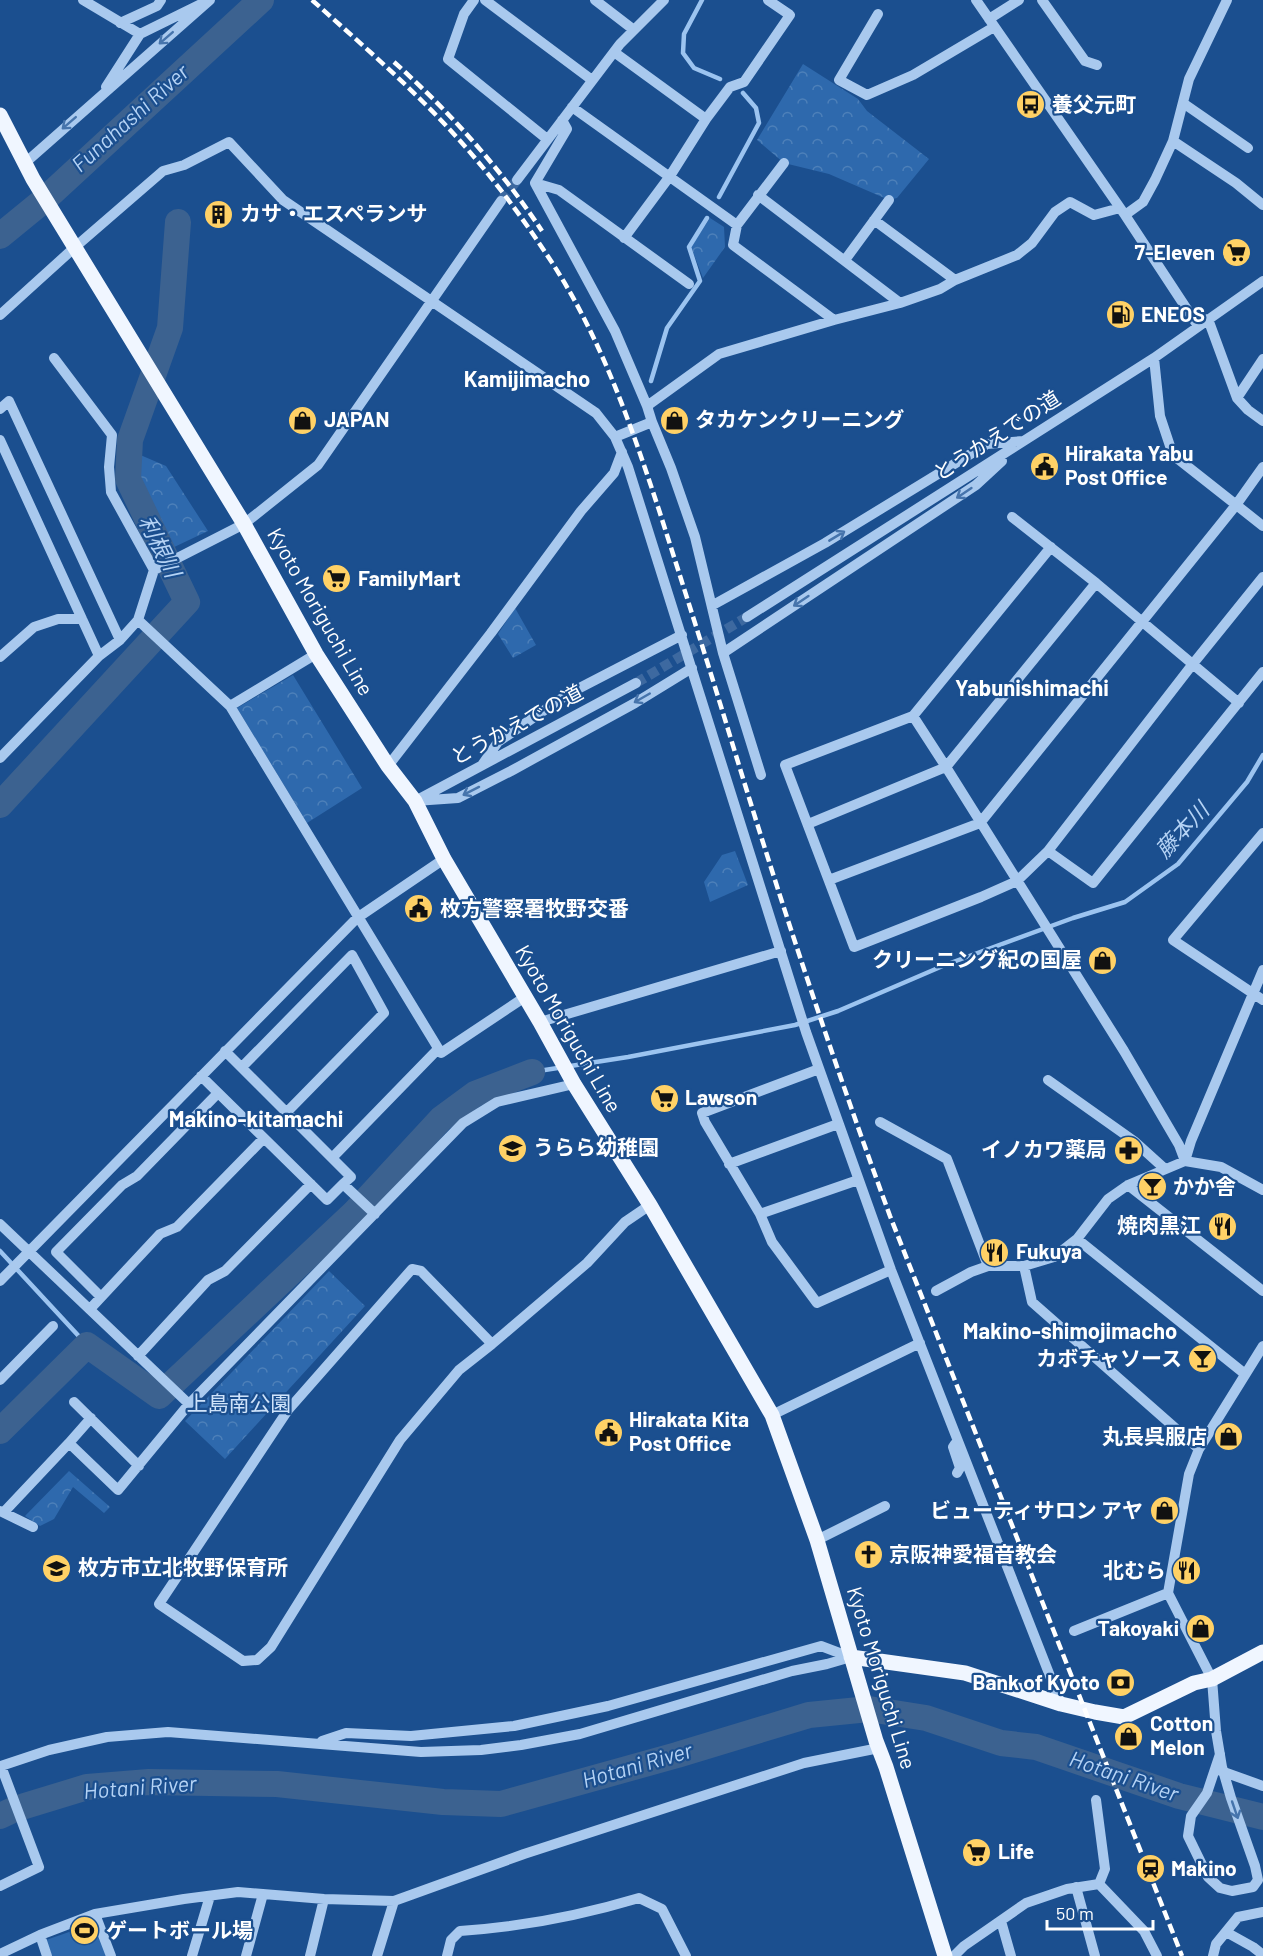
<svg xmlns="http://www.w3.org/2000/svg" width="1263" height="1956" viewBox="0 0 1263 1956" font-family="Barlow,'Noto Sans JP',sans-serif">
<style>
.forest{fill:url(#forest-crowns)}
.garden{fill:#2e69ad}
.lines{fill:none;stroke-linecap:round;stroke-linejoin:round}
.stream{stroke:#9cc4f0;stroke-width:4.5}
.river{stroke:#3c6290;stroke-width:26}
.minor-tunnel{stroke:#3d69a0;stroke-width:10;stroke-dasharray:10 5;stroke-linecap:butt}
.minor{stroke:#a9c9ee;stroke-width:10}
.major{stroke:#f0f6ff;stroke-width:15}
.rail{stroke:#fff;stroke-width:4.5;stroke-dasharray:10 4.5;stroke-linecap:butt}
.oneway{stroke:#4674ac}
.labels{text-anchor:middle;stroke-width:4.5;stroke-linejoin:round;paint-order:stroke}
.poi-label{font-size:21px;font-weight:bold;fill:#fff;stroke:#1b4f8f;text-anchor:start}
.street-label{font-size:21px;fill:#fff;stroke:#1b4f8f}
.park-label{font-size:21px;fill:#cfe3fa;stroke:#1b4f8f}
.water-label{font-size:22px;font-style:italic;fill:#b5d3f5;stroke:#1b4f8f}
.neighbourhood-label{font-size:22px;font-weight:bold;fill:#fff;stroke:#1b4f8f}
</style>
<defs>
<pattern id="forest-crowns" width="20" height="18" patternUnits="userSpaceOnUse" patternTransform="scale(1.5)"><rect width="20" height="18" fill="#2e69ad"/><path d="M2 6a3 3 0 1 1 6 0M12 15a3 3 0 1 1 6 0" fill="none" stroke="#4d80b9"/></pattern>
</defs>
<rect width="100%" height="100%" fill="#1b4f8f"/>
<!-- forest -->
<path class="forest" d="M803,64l55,35 9,12 62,48 -32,39 -8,2 -60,-26 -45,-11 -27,-23z
M710,218l14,9 1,20 -22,31 -12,-31z
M138,454l28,12 42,65 -38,18 -34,-68z
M515,608l21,37 -23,13 -15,-24z
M293,675l69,113 -55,35 -70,-115z
M735,851l13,34 -38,17 -6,-20 18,-27z
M329,1271l36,35 -140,153 -40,-38z
M69,1471l41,36 -6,6 -31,-26 -19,32 -14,7 -15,-10z"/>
<!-- garden -->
<path class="garden" d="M95,1923l12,33h-55l-6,-16z"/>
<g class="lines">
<!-- stream -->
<path class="stream" d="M702,0l-18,34 -1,19 11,15 26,11
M719,197l40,-74 -3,-15 -13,-15
M651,381l16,-53 33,-47 -11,-34 18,-29
M532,1072l96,-15 167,-32 43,-14 107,-46 128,-47 52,-16 53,-38 69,-82 16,-27
M0,1251l87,94"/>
<!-- river -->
<path class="river" d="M0,236l44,-36 217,-200
M0,805l187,-203 -59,-123 2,-39 40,-112 8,-106
M0,1431l87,-86 72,51 195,-183 87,-94 34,-25 57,-22
M0,1816l15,-7 72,-22 62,-5 128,2 166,18 58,2 176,-49 132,-40 60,-6 57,9 75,25 35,4 143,49 84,21"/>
<!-- minor-tunnel -->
<path class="minor-tunnel" d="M501,201l16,-21
M636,683l111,-66"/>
<!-- minor -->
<path class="minor" d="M83,0l57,34
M474,0l-10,14 -16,45 99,80
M485,0l107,80
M595,0l39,30
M976,0l149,215 73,111
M1042,0l43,61 12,4
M878,14l-39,66 28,15 46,-20 81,-48
M989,19l30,-19
M120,23l37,-17 4,-6
M614,52l92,67
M106,87l34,-53 61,-30
M1183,103l65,45
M572,107l165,118
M562,120l5,9 -32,54 80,148 32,75
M1173,141l63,42 27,22
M25,163l185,-163
M784,163l-47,62 -4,20 101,75
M517,180l103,-136 44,-44
M535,183l24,7 130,94
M758,195l142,108
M1125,215l18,-13 12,-22 18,-39 16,-62 38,-79
M874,220l81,60
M624,238l46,-62 36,-57 24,-32 14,-5 46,-67 -22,-15
M845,260l44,-60
M0,315l74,-67 89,-77 21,-6 45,-23 54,58 313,213 19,24 13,30 178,565 85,238 170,434
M1208,319l29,79 11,12 15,11
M54,358l58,77 -3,32 2,25 43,78
M1154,358l6,58 13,39 90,71
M1237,398l26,-39
M0,409l9,-8 111,239
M652,422l19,46 24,69 28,116 38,122
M615,437l37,-15 -5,-16 72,-52 115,-34 66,-17 40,-14 15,-9 62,-25 15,-12 23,-31 15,-10 24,13 26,-7
M0,440l99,216
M1012,517l84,66 143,120
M1051,547l-138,169 -128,49 69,182 127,-50 36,-16 31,-30 45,32 170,-211
M713,605l112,-62 162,-99 36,-3
M747,617l407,-259 109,-77
M138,620l92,86 211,347 84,-56
M723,653l253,-168 26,-24
M0,657l34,-30 24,-8h24
M230,706l86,-52
M913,716l33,51 178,284 55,94 6,16
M0,758l99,-102 21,-16 18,-20 16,-50 90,-46 74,-59 183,-264
M482,765l16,-23 70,-48 114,-59
M388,766l103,-133 90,-122 33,-38 8,-21
M421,798l215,-115
M415,801l43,-3 53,-27 124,-68 57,-35
M808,824l138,-57 150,-184
M1263,833l-90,107 90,60
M1048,851l144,-186 71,-88
M829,880l151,-57 256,-318 27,-38
M540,1022l241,-71
M225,1051l126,126 -8,7 32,30
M242,1067l110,-112 32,58 -97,99
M819,1069l-117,44 3,9 55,92 12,28 45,61 74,-33
M201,1076l126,124 16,-16
M1048,1080l86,61 31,28
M880,1122l67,37 41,107
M332,1158l106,-109
M1185,1161l6,-20 72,-171
M729,1164l109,-40
M1128,1185l135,106
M760,1214l98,-34
M0,1224l189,180
M1077,1239l168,135
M1024,1266l8,36 167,147 64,-103
M412,1269l9,2 71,73 -33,26 -59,70 -129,207 -14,13 -14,1 -84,-57 129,-194z
M0,1281l357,-363 87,-59
M936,1291l35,-19 17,-6h36l30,-9 23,-18 31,-40 20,-14 57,-24 36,6 42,23
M101,1297l-45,-45 66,-67 15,-9 81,-83
M90,1309l70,-75 17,-7 87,-89
M492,1344l95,-81 38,-41 25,-17
M138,1356l70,-76 17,-9 86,-87
M0,1380l53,-54
M74,1402l65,64
M772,1415l148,-72
M69,1443l22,-25
M955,1444l-2,3 7,21 -3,5
M1199,1449l-10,25 -21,119 44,86 4,52 6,36 9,31 24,68 3,14 -5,7 -21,4 -12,-3 -12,-11 -20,-41 3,-20 16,-23 13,-39
M0,1511l33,16
M4,1512l65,-69 49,47 71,-86 274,-281 34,-21 77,-18
M817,1540l68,-34
M1074,1631l94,-38
M322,1741l24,-8 65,3 103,-10 94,-20 213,-60 29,11
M1221,1771l42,15
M1096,1800l9,69 -6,15
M1099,1884l45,47 13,25
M0,1886l39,-19 -38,-101 48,-16 58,-13 61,-5 253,20 60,-2 40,-5 59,-11 212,-63 35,-7 24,-7
M1076,1887l19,69
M95,1914l16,42
M1001,1921l10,35
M1226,1932l27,15 10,8
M40,1935l7,21
M0,1954l40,-19 55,-21 89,-15 54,-7 86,7 70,2 130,-47 280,-91 75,-15
M192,1956l18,-60
M246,1956l17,-62
M310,1956l14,-57
M377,1956l17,-55
M447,1956l4,-16 9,-9c62,-4 119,-15 179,-33l23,11 24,47
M954,1956l10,-10 62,-43 41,-14 32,-5
M1213,1956l3,-12 22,-27 25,-5"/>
<!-- major -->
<path class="major" d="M0,115l33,64 211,345 72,130 72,112 27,35 29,58 96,163 34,62 76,121 122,210 45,125 59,201 10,26 59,189
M851,1657l114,16 96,31 34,8 29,5 70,-34 18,-4 51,-27"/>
<!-- rail -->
<path class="rail" d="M312,0c38,34 76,67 112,103 47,46 89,100 125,155 51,77 81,164 110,252 23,72 46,144 68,216 50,165 104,329 163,490l292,740
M394,62c56,50 107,107 148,169"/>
</g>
<!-- one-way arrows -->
<defs><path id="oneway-shaft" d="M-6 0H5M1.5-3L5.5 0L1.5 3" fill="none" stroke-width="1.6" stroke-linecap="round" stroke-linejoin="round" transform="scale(1.5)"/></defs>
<g class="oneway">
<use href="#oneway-shaft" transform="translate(166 38) rotate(139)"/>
<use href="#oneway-shaft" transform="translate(69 123) rotate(139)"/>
<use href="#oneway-shaft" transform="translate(964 493) rotate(146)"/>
<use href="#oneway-shaft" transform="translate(837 536) rotate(-31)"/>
<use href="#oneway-shaft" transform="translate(801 601) rotate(146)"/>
<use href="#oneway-shaft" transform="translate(642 698) rotate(150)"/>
<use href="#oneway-shaft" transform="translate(471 791) rotate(153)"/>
<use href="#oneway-shaft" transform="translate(1235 1810) rotate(71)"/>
</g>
<!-- icons -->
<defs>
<symbol id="bus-disc" viewBox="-11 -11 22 22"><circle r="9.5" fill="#ffd166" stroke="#1b4f8f"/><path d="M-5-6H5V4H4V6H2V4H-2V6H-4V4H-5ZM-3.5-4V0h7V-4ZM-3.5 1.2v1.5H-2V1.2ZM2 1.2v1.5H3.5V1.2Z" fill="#111"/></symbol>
<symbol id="building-disc" viewBox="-11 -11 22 22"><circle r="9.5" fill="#ffd166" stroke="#1b4f8f"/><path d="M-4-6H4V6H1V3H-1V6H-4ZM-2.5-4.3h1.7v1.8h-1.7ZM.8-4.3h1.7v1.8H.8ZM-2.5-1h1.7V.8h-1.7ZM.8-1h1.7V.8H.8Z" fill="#111"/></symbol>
<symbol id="supermarket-disc" viewBox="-11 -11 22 22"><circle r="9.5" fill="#ffd166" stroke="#1b4f8f"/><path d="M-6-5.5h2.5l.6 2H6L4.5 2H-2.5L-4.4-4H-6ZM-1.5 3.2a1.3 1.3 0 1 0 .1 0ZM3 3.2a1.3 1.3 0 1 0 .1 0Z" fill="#111"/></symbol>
<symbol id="fuel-disc" viewBox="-11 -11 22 22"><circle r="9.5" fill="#ffd166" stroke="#1b4f8f"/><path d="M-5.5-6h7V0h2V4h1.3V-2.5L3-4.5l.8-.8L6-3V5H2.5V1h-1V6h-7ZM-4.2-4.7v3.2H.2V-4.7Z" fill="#111"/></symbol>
<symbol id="shop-disc" viewBox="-11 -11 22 22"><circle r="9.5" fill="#ffd166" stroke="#1b4f8f"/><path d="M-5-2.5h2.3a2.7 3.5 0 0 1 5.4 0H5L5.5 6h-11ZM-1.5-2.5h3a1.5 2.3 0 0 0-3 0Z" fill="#111"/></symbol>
<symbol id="civic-disc" viewBox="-11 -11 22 22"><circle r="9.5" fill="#ffd166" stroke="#1b4f8f"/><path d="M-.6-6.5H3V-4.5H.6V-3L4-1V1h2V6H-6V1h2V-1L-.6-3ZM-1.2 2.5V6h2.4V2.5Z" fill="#111"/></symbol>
<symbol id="school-disc" viewBox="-11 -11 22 22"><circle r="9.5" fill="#ffd166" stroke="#1b4f8f"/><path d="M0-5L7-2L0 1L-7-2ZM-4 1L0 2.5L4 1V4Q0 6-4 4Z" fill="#111"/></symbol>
<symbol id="pharmacy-disc" viewBox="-11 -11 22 22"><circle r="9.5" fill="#ffd166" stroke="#1b4f8f"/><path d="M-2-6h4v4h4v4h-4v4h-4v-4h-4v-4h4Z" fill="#111"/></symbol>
<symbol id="bar-disc" viewBox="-11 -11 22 22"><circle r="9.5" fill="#ffd166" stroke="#1b4f8f"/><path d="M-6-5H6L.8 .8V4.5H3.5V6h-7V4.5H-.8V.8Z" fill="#111"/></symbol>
<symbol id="restaurant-disc" viewBox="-11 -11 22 22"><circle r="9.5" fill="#ffd166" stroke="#1b4f8f"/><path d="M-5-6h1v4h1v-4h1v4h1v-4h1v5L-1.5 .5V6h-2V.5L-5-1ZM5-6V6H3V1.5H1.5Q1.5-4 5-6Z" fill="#111"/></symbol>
<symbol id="church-disc" viewBox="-11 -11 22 22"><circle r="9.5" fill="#ffd166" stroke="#1b4f8f"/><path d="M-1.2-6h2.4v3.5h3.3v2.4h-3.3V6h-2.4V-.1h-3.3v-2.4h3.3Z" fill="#111"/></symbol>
<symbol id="bank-disc" viewBox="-11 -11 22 22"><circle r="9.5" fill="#ffd166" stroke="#1b4f8f"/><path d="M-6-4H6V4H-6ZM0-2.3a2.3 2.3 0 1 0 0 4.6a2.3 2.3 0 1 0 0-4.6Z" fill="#111"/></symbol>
<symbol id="station-disc" viewBox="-11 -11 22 22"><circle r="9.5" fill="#ffd166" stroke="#1b4f8f"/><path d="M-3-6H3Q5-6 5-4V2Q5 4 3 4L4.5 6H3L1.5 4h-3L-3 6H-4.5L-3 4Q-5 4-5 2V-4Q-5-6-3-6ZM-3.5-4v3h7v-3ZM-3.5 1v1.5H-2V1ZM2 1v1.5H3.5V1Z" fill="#111"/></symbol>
<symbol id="stadium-disc" viewBox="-11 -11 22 22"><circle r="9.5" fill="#ffd166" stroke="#1b4f8f"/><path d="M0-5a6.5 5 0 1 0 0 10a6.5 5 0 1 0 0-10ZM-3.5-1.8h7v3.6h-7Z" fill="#111"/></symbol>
</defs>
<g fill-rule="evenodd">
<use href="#bus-disc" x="1014" y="88" width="33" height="33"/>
<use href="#building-disc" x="202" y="198" width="33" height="33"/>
<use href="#supermarket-disc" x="1220" y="236" width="33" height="33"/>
<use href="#fuel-disc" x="1104" y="298" width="33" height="33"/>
<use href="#shop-disc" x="286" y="404" width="33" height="33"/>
<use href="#shop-disc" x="658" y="404" width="33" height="33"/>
<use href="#civic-disc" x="1028" y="450" width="33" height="33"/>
<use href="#supermarket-disc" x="320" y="562" width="33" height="33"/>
<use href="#civic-disc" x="402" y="892" width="33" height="33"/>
<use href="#shop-disc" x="1086" y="944" width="33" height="33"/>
<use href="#supermarket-disc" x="648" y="1082" width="33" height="33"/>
<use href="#school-disc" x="496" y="1132" width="33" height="33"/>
<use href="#pharmacy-disc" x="1112" y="1134" width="33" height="33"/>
<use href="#bar-disc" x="1136" y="1170" width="33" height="33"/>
<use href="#restaurant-disc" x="1206" y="1210" width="33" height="33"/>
<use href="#restaurant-disc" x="978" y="1236" width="33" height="33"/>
<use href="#bar-disc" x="1186" y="1342" width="33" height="33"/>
<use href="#civic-disc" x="592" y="1416" width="33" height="33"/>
<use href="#shop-disc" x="1212" y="1420" width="33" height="33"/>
<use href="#shop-disc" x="1148" y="1494" width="33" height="33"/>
<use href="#church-disc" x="852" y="1538" width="33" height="33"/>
<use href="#school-disc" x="40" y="1552" width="33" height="33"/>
<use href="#restaurant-disc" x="1170" y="1554" width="33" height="33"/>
<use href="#shop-disc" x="1184" y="1612" width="33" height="33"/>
<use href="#bank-disc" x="1104" y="1666" width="33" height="33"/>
<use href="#shop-disc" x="1112" y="1720" width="33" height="33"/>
<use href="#supermarket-disc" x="960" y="1836" width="33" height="33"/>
<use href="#station-disc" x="1134" y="1852" width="33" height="33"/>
<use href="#stadium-disc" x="68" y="1914" width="33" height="33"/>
</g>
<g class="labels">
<!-- poi labels -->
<g class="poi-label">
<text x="1052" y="112">養父元町</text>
<text x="240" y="221">カサ・エスペランサ</text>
<text x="1215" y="260" text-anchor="end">7-Eleven</text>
<text x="1141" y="322">ENEOS</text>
<text x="324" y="427">JAPAN</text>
<text x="695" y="427">タカケンクリーニング</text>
<text x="1065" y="461">Hirakata Yabu<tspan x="1065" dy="24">Post Office</tspan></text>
<text x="358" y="586">FamilyMart</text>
<text x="440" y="916">枚方警察署牧野交番</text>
<text x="1082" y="967" text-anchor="end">クリーニング紀の国屋</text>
<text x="685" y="1105">Lawson</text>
<text x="533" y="1155">うらら幼稚園</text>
<text x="1107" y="1157" text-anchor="end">イノカワ薬局</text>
<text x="1173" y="1194">かか舎</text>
<text x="1201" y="1233" text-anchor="end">焼肉黒江</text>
<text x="1016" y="1259">Fukuya</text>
<text x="1182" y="1366" text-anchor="end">カボチャソース</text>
<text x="629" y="1427">Hirakata Kita<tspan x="629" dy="24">Post Office</tspan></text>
<text x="1207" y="1444" text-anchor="end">丸長呉服店</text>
<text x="1143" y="1518" text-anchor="end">ビューティサロン アヤ</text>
<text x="889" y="1562">京阪神愛福音教会</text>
<text x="78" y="1575">枚方市立北牧野保育所</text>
<text x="1166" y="1578" text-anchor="end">北むら</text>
<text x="1179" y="1636" text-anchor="end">Takoyaki</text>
<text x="1100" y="1690" text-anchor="end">Bank of Kyoto</text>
<text x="1150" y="1731">Cotton<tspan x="1150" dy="24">Melon</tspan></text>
<text x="998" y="1859">Life</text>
<text x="1171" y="1876">Makino</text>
<text x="106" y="1938">ゲートボール場</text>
</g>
<!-- street labels -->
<g class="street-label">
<text transform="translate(997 436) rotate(-33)" y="7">とうかえでの道</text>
<text transform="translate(320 612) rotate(60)" y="7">Kyoto Moriguchi Line</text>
<text transform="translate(517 725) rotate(-28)" y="7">とうかえでの道</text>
<text transform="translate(568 1029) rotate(60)" y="7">Kyoto Moriguchi Line</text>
<text transform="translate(881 1678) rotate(73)" y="7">Kyoto Moriguchi Line</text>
</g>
<!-- park labels -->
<g class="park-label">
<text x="239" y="1411">上島南公園</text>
</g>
<!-- water labels -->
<g class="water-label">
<text transform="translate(130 118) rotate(-42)" y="8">Funahashi River</text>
<text transform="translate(160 546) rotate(64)" y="8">利根川</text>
<text transform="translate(1182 830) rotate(-47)" y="8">藤本川</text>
<text transform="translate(637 1765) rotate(-16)" y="8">Hotani River</text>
<text transform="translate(1124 1776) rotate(19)" y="8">Hotani River</text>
<text transform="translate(140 1787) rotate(-4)" y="8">Hotani River</text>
</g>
<!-- neighbourhood labels -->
<g class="neighbourhood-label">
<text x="527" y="387">Kamijimacho</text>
<text x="1032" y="696">Yabunishimachi</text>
<text x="256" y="1127">Makino-kitamachi</text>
<text x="1070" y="1339">Makino-shimojimacho</text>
</g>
</g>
<!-- scale -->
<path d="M1047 1920v9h106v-9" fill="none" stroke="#ffffff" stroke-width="3"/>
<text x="1056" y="1920" font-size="18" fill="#ffffff" stroke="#1b4f8f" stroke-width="4.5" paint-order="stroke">50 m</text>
</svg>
